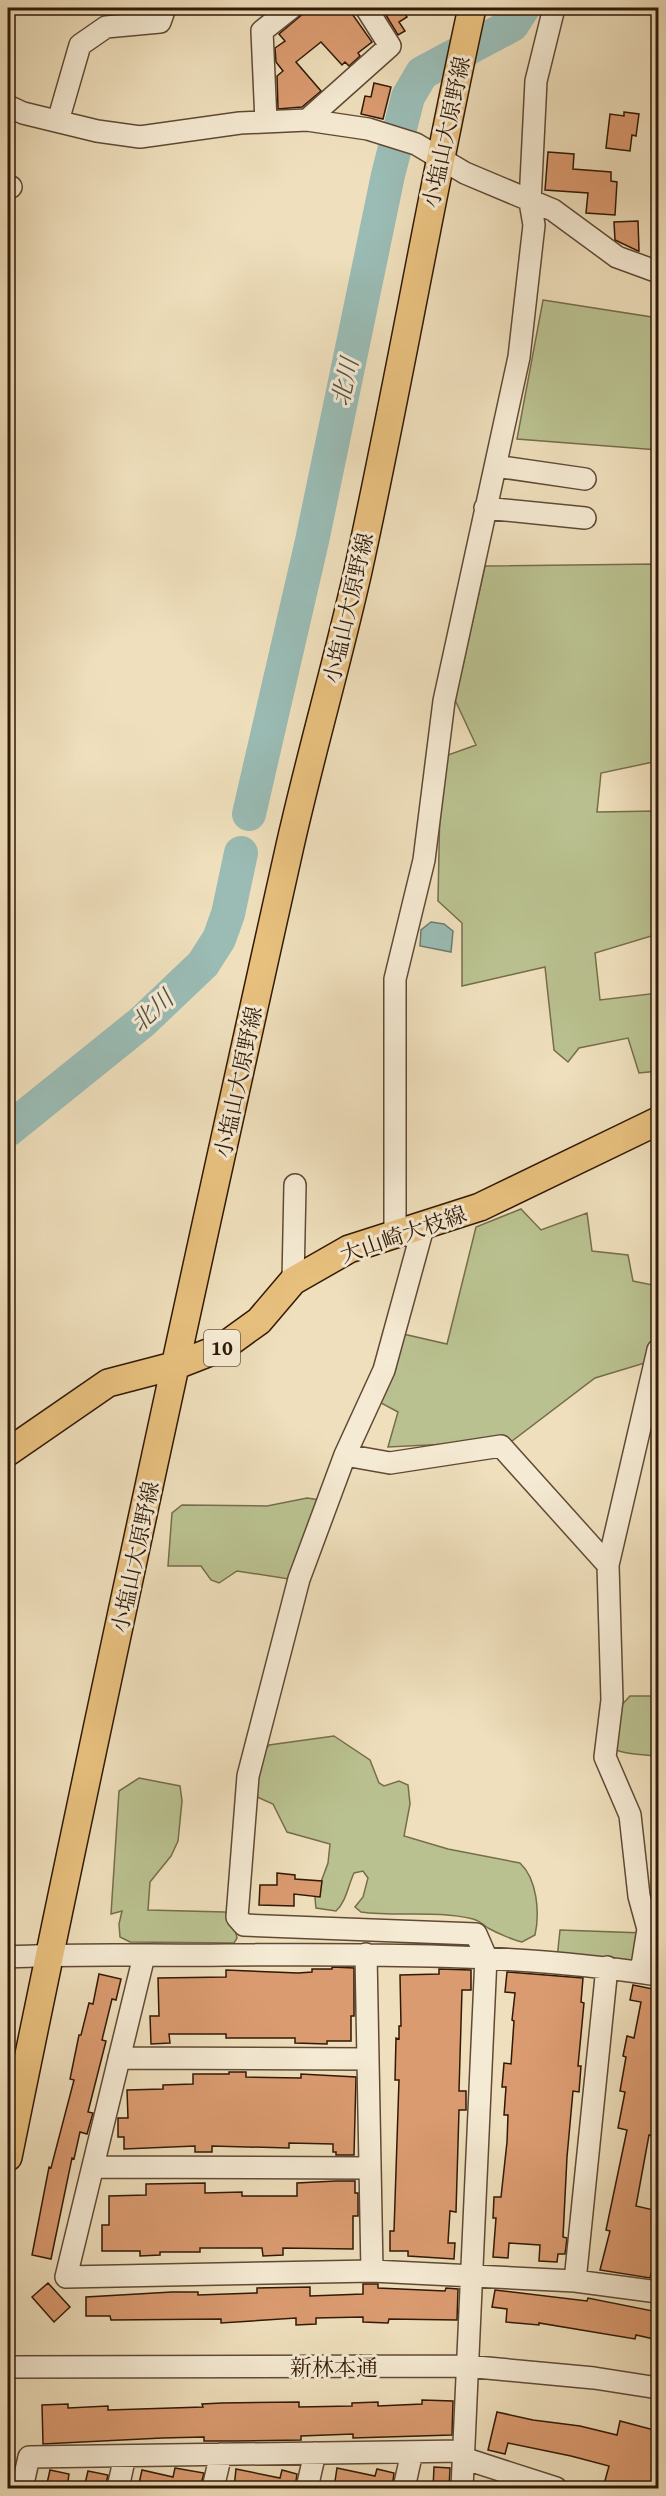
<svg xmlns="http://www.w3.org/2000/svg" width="666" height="2496" viewBox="0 0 666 2496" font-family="'Gentium Book Plus','Noto Serif JP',serif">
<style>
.green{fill:#bac190;stroke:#766d4b;stroke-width:1.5}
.water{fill:#9abcb5;stroke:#707b6f;stroke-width:1.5}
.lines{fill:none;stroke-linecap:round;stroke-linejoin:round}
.river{stroke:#9abcb5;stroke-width:34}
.building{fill:#db9b70;stroke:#311906;stroke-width:1.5}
.minor-casing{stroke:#604a34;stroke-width:24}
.major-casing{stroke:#311906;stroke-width:30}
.minor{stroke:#f5ead3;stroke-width:21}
.major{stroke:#e8c07e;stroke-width:27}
.labels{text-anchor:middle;stroke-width:6;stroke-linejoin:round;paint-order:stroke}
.shield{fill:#f5ead3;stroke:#6c5844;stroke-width:1.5}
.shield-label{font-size:21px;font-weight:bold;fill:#311906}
.street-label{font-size:22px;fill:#311906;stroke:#f5ead3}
.water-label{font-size:24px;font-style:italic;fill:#565243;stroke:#f5ead3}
</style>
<rect width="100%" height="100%" fill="#efdfbc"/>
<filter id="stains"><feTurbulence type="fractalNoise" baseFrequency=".00333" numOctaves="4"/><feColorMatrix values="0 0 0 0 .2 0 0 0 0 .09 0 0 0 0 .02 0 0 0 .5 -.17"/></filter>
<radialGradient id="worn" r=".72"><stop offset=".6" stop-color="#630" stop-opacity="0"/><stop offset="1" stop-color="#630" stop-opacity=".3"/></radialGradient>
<!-- green -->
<path class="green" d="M543,300l115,18v132l-141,-11z
M658,564v197l-57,12 -4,39 61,-1v123l-63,19 5,47 58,-7v78l-19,2 -11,-35 -49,10 -11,14 -14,-12 -9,-83 -83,19v-63l-24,-22 2,-99 8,-47 28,-10 -21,-45 30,-134z
M521,1209l20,21 46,-17 5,38 36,4 5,26 25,5v73l-63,19 -83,63 -124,6 10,-35 -17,-9 22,-69 44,10 29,-117z
M307,1498l13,2v11l-10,8 -2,20 -19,40 -52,-8 -18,12 -8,-3 -10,-14h-33l4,-53 10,-8 85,1z
M630,1696h28v61c-15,-4 -27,-1 -42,-7l1,-40z
M334,1736l36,24 9,23 5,3 15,-5 9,4 2,19 -6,32 44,13 72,14c17,16 20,49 15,72l-13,7c-9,-2 -25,-9 -34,-14 -6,-4 -7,-7 -15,-9 -37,-9 -75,-2 -112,-7l-6,-5 8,-10 5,-19 -5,-7 -9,2c-6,13 -8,29 -18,38l-20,-3 -1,-10 13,-35 2,-19 -43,-12 -14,-28 -18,-8 7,-42 7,-9z
M139,1778l41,8 2,15 -4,40 -7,15 -21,26 -2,28 77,2c8,6 10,16 12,26l-3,5 -104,-1 -10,-5 -1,-13 3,-13 -11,3 8,-123z
M560,1930l84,3 -6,35 -81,-9z"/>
<!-- water -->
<path class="water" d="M431,922l13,2 9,7 -2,21 -31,-6 1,-16z"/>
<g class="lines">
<!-- river -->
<path class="river" d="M249,814l63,-273 76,-366 20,-78 14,-24 90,-48 11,-17
M8,1130l134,-108 61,-58 16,-25 9,-25 13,-61"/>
</g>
<!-- building -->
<path class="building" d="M310,8h38l24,34 -14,11 2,3 -11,10 -4,-4 -3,3 -21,-23 -25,20 25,29 -19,16 -24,2 -1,-33 6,-5 -7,-9 -1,-14 10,-7 -6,-7z
M391,8h10l6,9 -8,5 6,9 -7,4 -14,-23z
M374,83l17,4 -8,32 -22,-5 4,-18 6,1z
M624,112l15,2 -3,22 -4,-1 -2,16 -24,-3 4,-34 14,2z
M548,152l26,2 -1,15 38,3v9l6,1 -2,33 -29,-2 2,-20 -43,-3z
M638,221l1,30h-1l-23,-11 -1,-18z
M277,1873l18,2v4l27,2 -2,16 -26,-3v12l-35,-1 1,-20h17z
M332,1967l22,1v48h-3v25h-24v3l-32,-1v-5h-69v-4h-57l1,9 -19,1 -1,-28h9l-1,-38 68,-1v-7l72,3 14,-1v-3h20z
M439,1969l32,1v20h-9l-3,101h7v19h-7l-3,102 -6,-1 -2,32h7l-1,16 -46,-3v-5h-18v-20h4l5,-151h-4l1,-42 3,1v-13h2l-1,-51 39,-1z
M507,1972l76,6 -2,24 3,1 -6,63h3l-2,26 -6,-1 -6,66 -4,80 4,1 -2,16h-7l-1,8 -18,-1 1,-16 -31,-2 -1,15 -15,-1 3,-39h-3l1,-21h7l6,-55 1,-27h-4l2,-28h-4l2,-24 7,1 3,-43 -2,-1 3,-27 -10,-1z
M99,1974l22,5 -5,21 -4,-1 -10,41 4,1 -18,71 5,1 -6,21 -7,-2 -6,27 -2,-1 -21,101 -19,-4 17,-88 2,1 23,-88 -4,-1 9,-44h2l8,-32 4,1z
M633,1985l25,5 -2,19 2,1v27l-6,32h6v68l-9,-2 -13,71 22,5v60l-6,-1 -2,8 -50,-8 10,-39 -4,-1 21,-100 -9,-2 7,-36 -5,-1 6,-34 -3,-1 4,-20 7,2 7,-36 -11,-2z
M229,2072h17v5l55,1v-4l55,3 -2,78h-18v-3h-3v-8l-44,-1v5l-77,-2v6h-17v-6l-71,3v-12h-6v-19h10l-1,-28 36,-1v-4l30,-1v-10h36z
M336,2181h19v12h3v23h-5v33l-70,-1v7l-20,1 -1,-8h-62v4h-40v3l-20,1v-5h-38v-26h7v-29l37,-1v-11l59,-1v10l37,-1v4h55v-13z
M48,2283l22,24 -16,15 -22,-25z
M363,2284h15v4l67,3 1,-3 12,1 -1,31 -68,-1 -1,4 -25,-1v-5l-47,1v6l-20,1v-7l-75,5v-4l-110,1 -1,-4h-24v-19l86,-5h26v3l59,-2v-5l53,-1v9l53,-2z
M495,2290l92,11 1,-3 70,14v28l-22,-5 -1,4 -96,-16v2l-33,-3 1,-13 -15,-2z
M422,2400l31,1 -1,34 -99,3v-4l-52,2v4l-65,1h-32v-4l-42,1 -119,6 -1,-39 26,-1v4l40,-2v4l95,-3 -1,-3 20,-1 77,-1v5l53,-1v-3l26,-1v4l44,-2z
M497,2412l36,8 47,6 37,9 3,-14 38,10v57h-55l6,-22 -38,-10 -63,-13 -3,11 -17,-4z
M434,2467l16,1 -1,20h-16z
M175,2468l29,5 -4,15h-62l4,-18 31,7z
M337,2468l38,8 2,-7 17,4 -2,15h-58z
M236,2469l44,9 2,-8 15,4 -2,14h-61z
M50,2470l19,4 -2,14h-21z
M88,2471l20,4 -3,13h-21z"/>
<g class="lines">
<defs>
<path id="minor" d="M8,106l15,7 74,18 43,6 100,-14 67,-3 61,9 48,15 49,29 88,37 64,47 41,15
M307,120l83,-74 -24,-38
M58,121l22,-76 26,-18 54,-5 5,-14
M266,122l-4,-91 29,-23
M8,186l3,1
M496,466l89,13
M485,508l100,10
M424,1224l-40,146 -39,85 -46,124 -51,197 -11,141 7,8 232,9 10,23 -24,531
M395,1236v-257l29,-119 20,-159 75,-344 15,-132 -4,-23 6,-121 18,-73
M293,1281l2,-96
M345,1455l45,8 111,-17 107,119
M366,1954l6,317
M144,1956l-78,321 306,-6 203,10 83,11
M8,1957c72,-4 145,-1 218,-2 145,-1 290,-2 432,20
M641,1972l7,-43 -9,-33 -9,-81 -25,-58 7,-57 -4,-135 50,-215
M119,2058l249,1
M93,2167l277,1
M575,2281l32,-314
M8,2367l458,-1 128,12 64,10
M463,2458l93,30
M22,2488l7,-31 434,-6
M118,2488l7,-32
M213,2488l8,-34
M307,2488l8,-35
M404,2488l8,-36"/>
<path id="major" d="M8,1452l100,-69 69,-18 46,-18 36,-26 34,-40 56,-32 131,-42 178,-86
M8,2157c89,-437 184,-873 281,-1307 21,-94 48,-186 69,-279 41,-187 73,-376 114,-563"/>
</defs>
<!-- minor casing -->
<use href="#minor" class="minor-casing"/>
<!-- major casing -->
<use href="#major" class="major-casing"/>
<!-- minor -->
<use href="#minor" class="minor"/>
<!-- major -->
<use href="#major" class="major"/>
</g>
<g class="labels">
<!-- shield labels -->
<rect class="shield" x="204" y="1330" width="36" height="36" rx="4.5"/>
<g class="shield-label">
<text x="222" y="1355">10</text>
</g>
<!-- street labels -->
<g class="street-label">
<text transform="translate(446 132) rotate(-78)" y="8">小塩山大原野線</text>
<text transform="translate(348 608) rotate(-77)" y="8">小塩山大原野線</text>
<text transform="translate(238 1082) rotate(-78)" y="8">小塩山大原野線</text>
<text transform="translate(403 1234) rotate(-19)" y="8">大山崎大枝線</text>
<text transform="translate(135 1557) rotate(-78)" y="8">小塩山大原野線</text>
<text x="334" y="2375">新林本通</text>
</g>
<!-- water labels -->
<g class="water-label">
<text transform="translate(345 382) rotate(-77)" y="8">北川</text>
<text transform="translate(152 1011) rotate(-42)" y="8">北川</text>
</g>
</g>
<!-- margin -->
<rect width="666" height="2496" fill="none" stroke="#efdfbc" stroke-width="30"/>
<rect x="9" y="9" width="648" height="2478" fill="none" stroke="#311906" stroke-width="3"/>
<rect x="15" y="15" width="636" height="2466" fill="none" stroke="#311906" stroke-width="1.5"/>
<rect width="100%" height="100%" filter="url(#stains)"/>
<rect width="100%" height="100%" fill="url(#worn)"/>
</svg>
